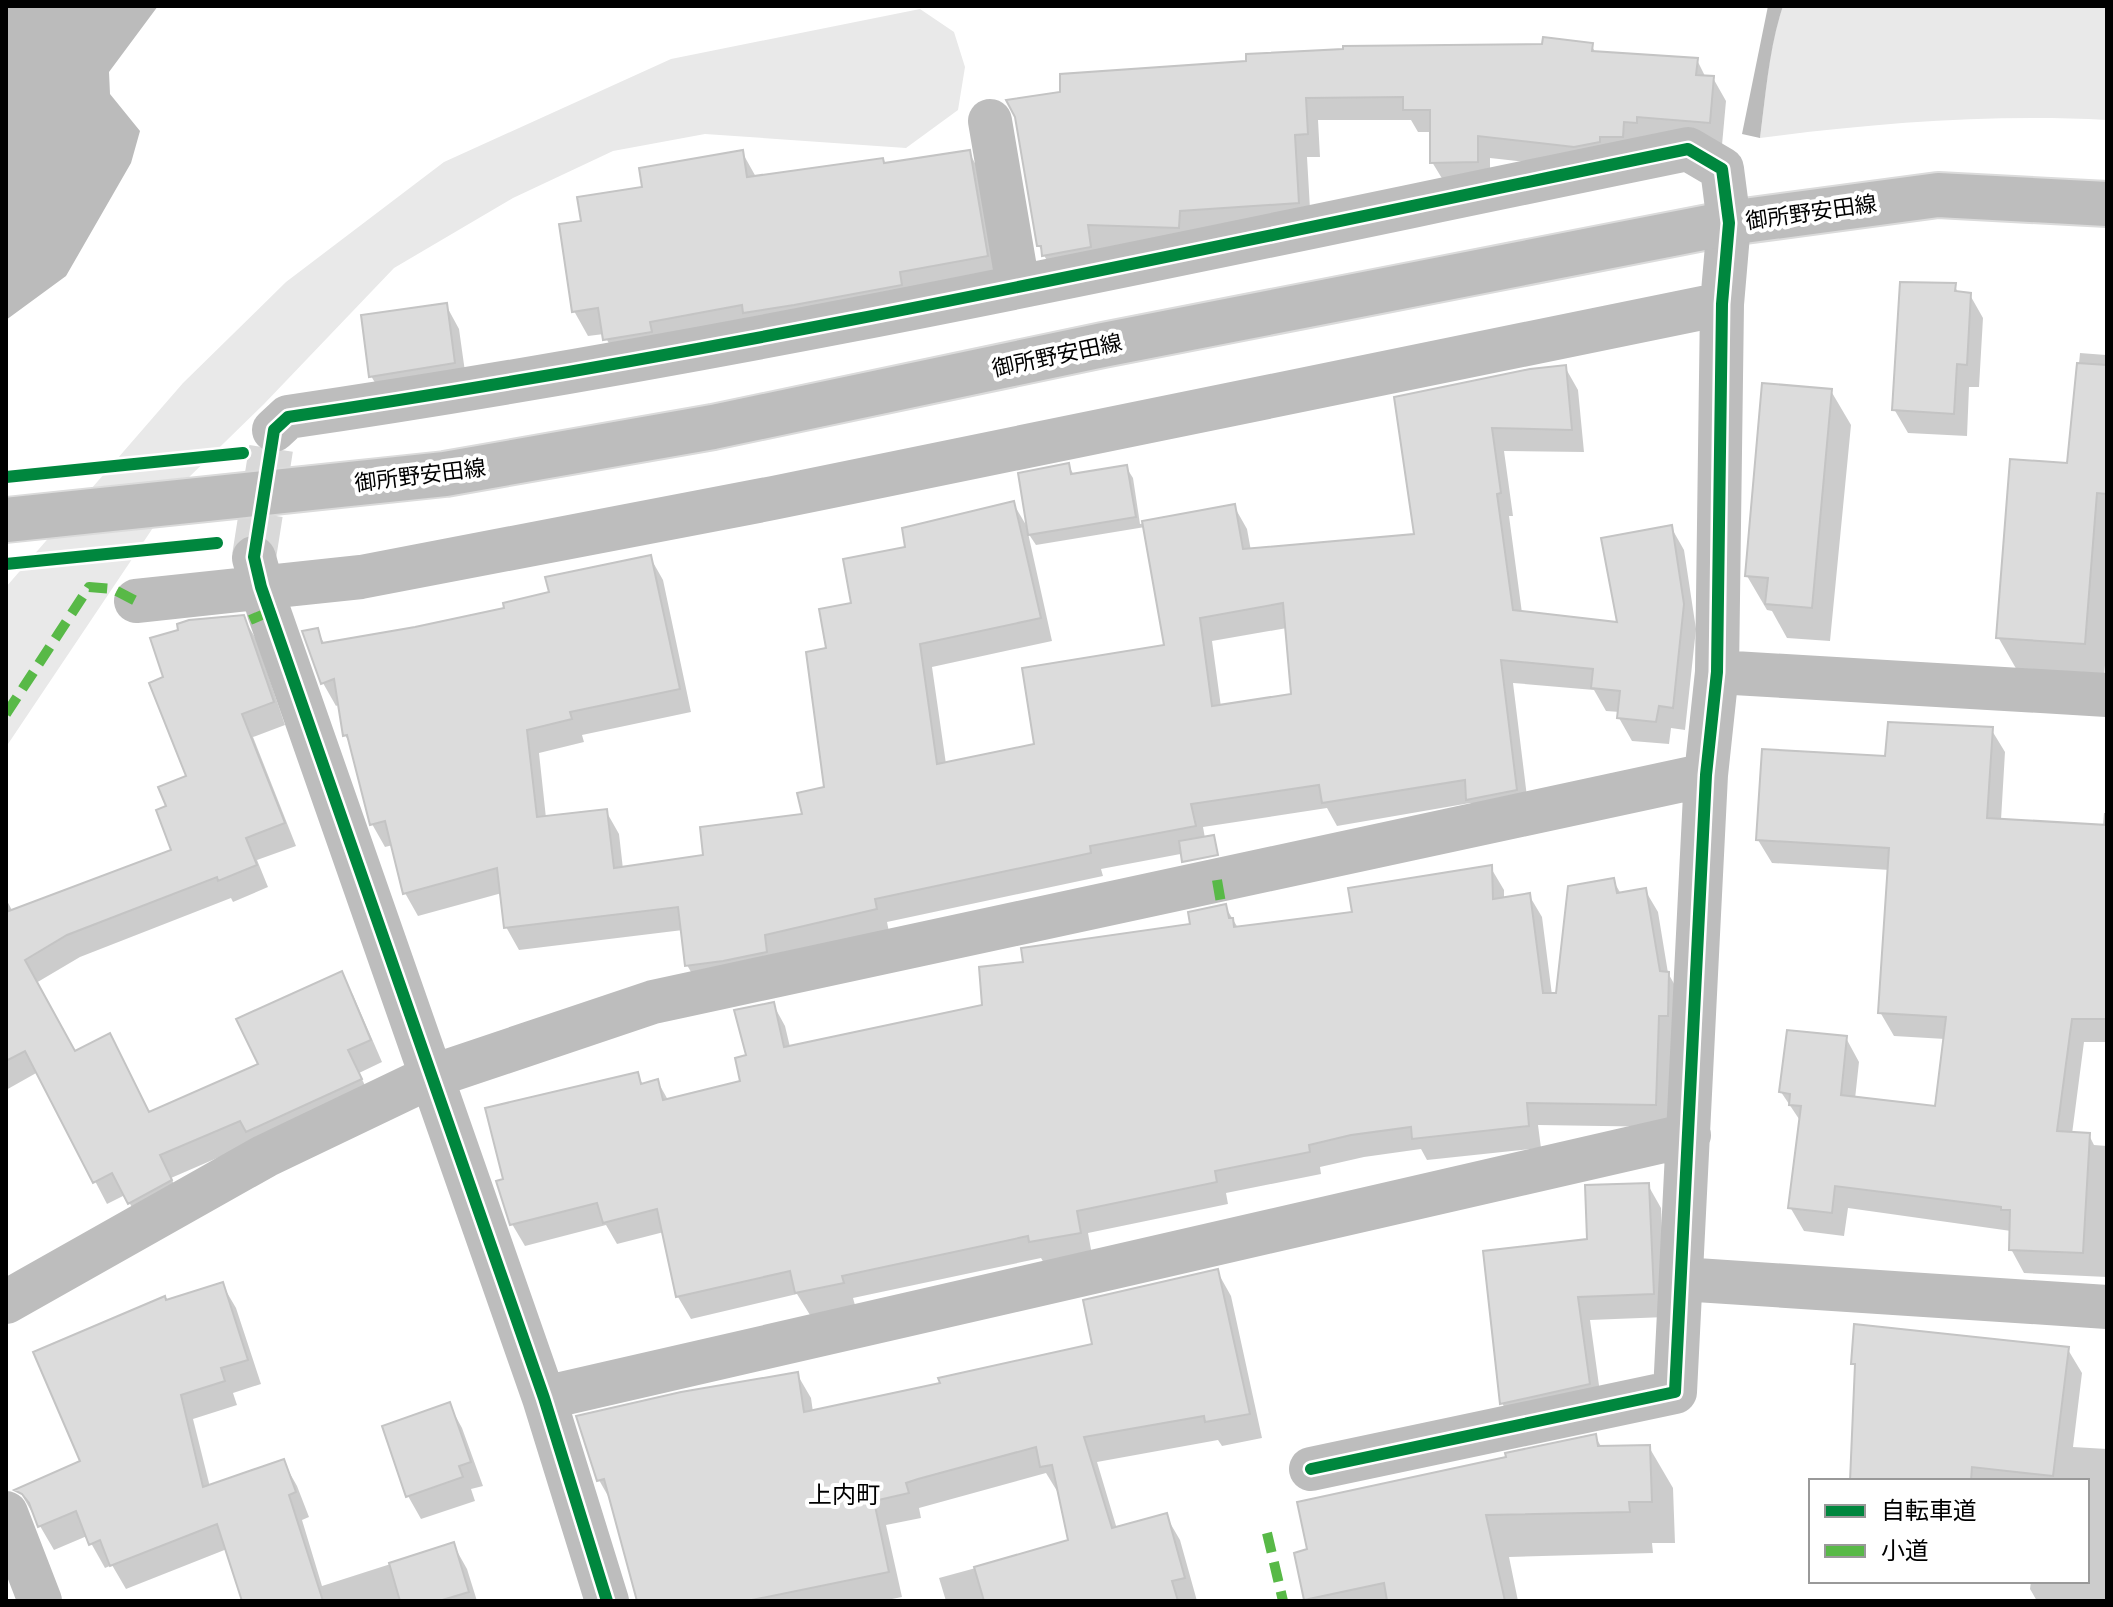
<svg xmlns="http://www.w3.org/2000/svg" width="2113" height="1607" viewBox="0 0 2113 1607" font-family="'Titillium Web','Noto Sans JP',sans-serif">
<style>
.green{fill:#e9e9e9}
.water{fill:#bbb}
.shadow{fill:#0003;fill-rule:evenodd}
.building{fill:#dcdcdc;stroke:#c4c4c4;stroke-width:2;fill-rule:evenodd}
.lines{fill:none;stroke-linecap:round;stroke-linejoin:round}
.minor-tunnel{stroke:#d9d9d9;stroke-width:44;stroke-dasharray:44 22;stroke-linecap:butt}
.major-casing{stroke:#dbdbdb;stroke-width:48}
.minor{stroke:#bdbdbd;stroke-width:44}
.major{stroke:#bdbdbd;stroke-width:44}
.quiet{stroke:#58b947;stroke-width:10;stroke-dasharray:20 10;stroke-linecap:butt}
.cycleway-casing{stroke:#fff;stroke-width:17}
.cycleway{stroke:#00873e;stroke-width:12}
.labels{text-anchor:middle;stroke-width:8;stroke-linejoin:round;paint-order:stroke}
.street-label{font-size:22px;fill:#000;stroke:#fff}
.neighbourhood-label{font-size:24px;fill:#000;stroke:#fff}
</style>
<rect width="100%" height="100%" fill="#fff"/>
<!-- green -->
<path class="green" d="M1783,6h324v114c-115,-6 -232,3 -347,18 6,-44 8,-90 23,-132z
M920,9l34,23 11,35 -7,43 -52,38 -201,-14 -92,17 -100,47 -119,70 -130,136 -81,79 -177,264v-160l177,-204 103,-101 158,-120 227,-103z"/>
<!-- water -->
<path class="water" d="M6,6h152l-49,66 1,22 30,37 -9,32 -65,113 -60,44z
M1768,6h15c-14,42 -17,87 -23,132l-18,-4z"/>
<!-- shadow -->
<path class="shadow" d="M1591,45l5,8 101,7 9,18h7l13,23 -4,44 -133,24 -99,-11v26l-44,1 -14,-23v-30h-14l-7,-12h-93l2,37h-13l4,69 -120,24 -91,-2 3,22 -46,9 -18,-33 -22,-130z
M742,152l14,25 126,-17 3,5 84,-13 14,26 18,103 -381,84 -16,-31 -16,2 -14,-25 10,-89 60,-34z
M1954,285l5,9 11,1 13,23 -4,69h-10l-2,49 -59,-3 -14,-24z
M446,305l13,24 8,57 -82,13 -14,-23z
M2107,346v294l-3,38 -86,-6 -20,-35 71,-172 11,-112 26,2z
M1565,367l13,23 6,62 -80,-1 9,65h-4l13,97 97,11 52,-97 13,23 12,79 -11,101 -14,-2 -2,16 -37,-3 -13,-23 1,-6 -14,-1 -12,-21 -81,-7 16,130 -59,-10 -133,23 -10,-18 -124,19 4,22 -106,20 2,7 -216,46 2,10 -189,56 -13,-23 -4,-35 -164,20 -13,-23 -4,-34 -84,23 -13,-23 -12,-48 -8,2 -13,-23 -20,-77 -7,-12 -5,-31 -4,2 -13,-23 -6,-53 8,15 182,-36 143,-52 13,23 28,132 -109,23 2,7 -45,11 7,65 60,-7 13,23 4,35 82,-12 99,-42 22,-27 2,-138 26,-46 54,-56 105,-45 16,27 39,-65 6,10 52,-8 7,11 7,46 94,-18 13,23 4,22 165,-15 -20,-138zM1145,527l21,120 -130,99 -90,18 -14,-97 120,-26 -24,-108 8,12zM1287,628l6,68 -72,11 -9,-66z
M1831,391l20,34 -21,216 -43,-3 -15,-27 -5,-1 -20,-34z
M243,617l13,22 29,86 -32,12 43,109 -39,14 11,27 -35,15 -2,-4 -151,59 -44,26 39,70 35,-17 40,78 110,-49 81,-92 12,22 29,67 -23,11 14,29 -119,40 -83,36 12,24 -41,23 -17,-30 -18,9 -69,-132 -32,18v-191l7,13 161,-61 -6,-43 20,-31 -22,-98z
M1991,729l14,23 -4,68 102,7 1,-14h3v229h-23l-12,92 17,1 5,10 13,1v131l-83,-4 -13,-24v-18l-163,-23 -4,28 -40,-5 -14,-24 11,-85 -20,-30 65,-54 13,24 -4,37 81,9 9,-69 -51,-3 -14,-24 10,-142 -118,-7 -14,-23 129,-82z
M1491,868l13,22v9l25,-4 13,22 10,78 6,-1 55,-114 8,14 24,-4 13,22 10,61 13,23 -14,131 -129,-2 3,23 -114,12 -6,-11 -57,8 -44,10 1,7 -95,19 2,11 -140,29 4,22 -48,8 -3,-5 -188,40 2,7 -45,10 -13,-21 -106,25 -13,-22 -14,-65 -47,12 -11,-19 -81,21 -13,-22 125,-150 6,11 15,-3 10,18 74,-17 6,-26 25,-53 12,22 5,21 195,-40 41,-43 166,-38 33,-20 13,22 116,-15z
M1648,1185l13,23 5,109 -76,3 12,87 -87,19 -13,-23 87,-162z
M1217,1271l14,25 31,142 -40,8 -4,-6 -121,22 20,67 49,-13 14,24 17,61h-251l-7,-23 132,-36 -11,-51h-3l-11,-18 -127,35 2,10 -35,7 16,72 -20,4h-245l-25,-98 -13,-23 198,-106 14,24 2,14 129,-27 152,-40z
M222,1284l14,24 25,76 -28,9 4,12 -44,14 17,68 73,-26 14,25 12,31 -7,3 20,66 131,-42 14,25 10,32h-233l-17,-52 -101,40 -14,-24 -7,3 -18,-32 -33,14 -35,-60 63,-28 84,-160z
M2067,1348l15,25 -9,74 34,2v152h-70l-7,-12 1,-8h56v-100h-235l5,-111 -4,-7z
M449,1404l13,24 21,58 -12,3 4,12 -54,18 -13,-23z
M1595,1436l7,12 47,-1 24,41 2,55h-23l1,10 -144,4 9,44 -213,-2 203,-140z"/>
<!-- building -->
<path class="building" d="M1543,37l50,6 -1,8 106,7 -2,17 18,1 -4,47 -73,-6v6l-13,-1 -1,15h-23v5l-26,5 -96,-11v26l-48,1v-53h-27v-13l-97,1 2,36 -13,1 4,68 -119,8 -1,17 -91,-3 3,22 -49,9 -1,-10h-4l-22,-129 -9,-17 54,-8v-18l186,-13v-7l97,-5v-3l199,-2z
M743,150l4,27 136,-19 1,5 86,-13 18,106 -88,16 2,13 -108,20 -51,8 -1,-8 -92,17 2,10 -49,8 -5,-32 -26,4 -13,-88 22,-3 -4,-24 65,-10 -3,-19z
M1900,282l56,1 -1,8 16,2 -4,72 -10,-1 -3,50 -62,-4z
M447,303l8,60 -86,14 -8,-62z
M2077,363l30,2v129l-10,-1 -12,151 -89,-6 14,-179 57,4z
M1566,365l6,65 -80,-2 9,65 -4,1 16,116 104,12 -16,-84 71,-13 12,79 -11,104 -14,-2 -3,16 -39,-4 3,-27 -29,-3 2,-19 -92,-9 16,130 -51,10 -1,-20 -143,23 -3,-18 -128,19 5,22 -106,20 1,7 -216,46 2,10 -112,26 2,17 -44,9 -38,5 -7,-59 -174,21 -7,-60 -94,26 -18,-73 -15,4 -23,-90 -4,1 -9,-57 -13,5 -19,-53 16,-3 4,15 93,-16 89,-19 -1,-5 46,-11 -4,-15 106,-22 29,134 -110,23 2,7 -45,11 10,87 70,-8 7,59 89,-13 -3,-28 102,-13 -5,-21 27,-6 -18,-135 20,-4 -7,-39 32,-6 -8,-44 62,-12 -3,-19 112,-27 27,117 -121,26 17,120 97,-20 -12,-76 142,-23 -22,-124 93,-17 8,45 171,-15 -20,-137 136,-28zM1283,603l8,91 -79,12 -12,-88z
M1762,383l70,6 -20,219 -47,-4 3,-26 -23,-2z
M1069,463l2,11 56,-9 9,52 -108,18 -10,-62z
M244,615l30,87 -32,12 43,109 -39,15 11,27 -39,16 -1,-4 -150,58 -42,25 50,91 35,-18 39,79 109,-48 -22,-45 106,-48 29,69 -23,10 14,29 -116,53 -6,-11 -80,34 12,25 -44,24 -16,-31 -19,10 -68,-132 -19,10v-149l165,-62 -15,-40 10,-4 -8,-19 28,-11 -37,-93 14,-6 -13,-39 28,-8 -1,-6 12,-4z
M1888,722l105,5 -6,91 120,7v194h-35l-15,112 33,2 -7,120 -74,-3 1,-40h-9v-3l-166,-21 -3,27 -44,-5 13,-102 -12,-1 1,-11 -11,-2 8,-62 60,6 -6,59 94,11 11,-89 -68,-4 11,-165 -133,-8 6,-91 123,7z
M1214,835l4,20 -36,7 -3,-21z
M1492,865l1,34 37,-6 13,100h13l12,-107 46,-8 3,15 29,-5 14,83 9,1 -1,44h-9l-3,89 -129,-2 2,23 -117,13 -1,-12 -60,8 -42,10 1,7 -95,19 2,11 -140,29 4,22 -52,9 -1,-6 -186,40 2,7 -49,10 -5,-22 -114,26 -19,-88 -54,14 -6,-20 -87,22 -14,-44 7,-2 -18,-71 153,-36 3,12 17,-5 5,21 77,-19 -5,-23 11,-3 -12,-45 40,-8 10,45 198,-42 -3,-38 44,-5 -2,-14 169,-24 -2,-12 38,-8 3,14h4l1,9 118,-15 -4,-24z
M1649,1183l5,111 -76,3 12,87 -90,20 -17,-153 104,-12 -2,-54z
M1218,1269l32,145 -45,8 -1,-6 -120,21 28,91 55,-15 18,65 -13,3 6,20h-194l-10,-34 94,-27 -16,-75 -12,2 -4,-20 -118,32 -12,4 3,10 -35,8 15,71 -142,29h-110l-33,-122 -7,2 -21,-65 105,-24 117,-20 6,40 136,-29 -2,-5 154,-34 -9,-44z
M223,1282l25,78 -27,8 4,13 -44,14 22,92 81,-28 12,33 -7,3 34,106h-81l-25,-77 -107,42 -10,-26 -11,5 -13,-34 -38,16 -9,-24 -7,-9 -8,-4 66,-29 -47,-109 132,-56 1,4z
M1854,1324l215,23 -16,129 -81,-9 -1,14h-121l5,-117h-4z
M450,1402l21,60 -12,4 4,11 -57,20 -24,-71z
M1596,1434l2,12 52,-1 2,57h-23l1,10 -144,3 19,86h-118l-3,-18 -80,17 -10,-47 13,-4 -10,-47 209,-45 -1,-4z
M454,1542l15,50 -30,9h-39l-11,-38z"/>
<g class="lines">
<!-- minor-tunnel -->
<path class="minor-tunnel" d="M254,557l20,-127"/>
<defs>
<path id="major" d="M6,520l439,-46 268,-47 390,-82 626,-122 209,-28 169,9"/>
</defs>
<!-- major casing -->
<use href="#major" class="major-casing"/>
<!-- minor -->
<path class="minor" d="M990,121l28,165
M274,430l14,-13c470,-69 935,-173 1400,-268l34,20 7,54 -7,81 -5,368 -11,103 -31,617 -364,77
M254,558l15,54 275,786 63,203
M136,601l225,-24 412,-79 949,-194
M1717,672l390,23
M1681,1279l426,28
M6,1302l259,-146 165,-79 223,-75 1053,-227
M544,1398l1145,-263
M6,1513l34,88"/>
<!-- major -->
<use href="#major" class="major"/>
<!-- quiet -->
<path class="quiet" d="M250,620l19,-8
M6,714l83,-127 24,2 23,12
M1217,880l5,29
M1267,1533l16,68"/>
<defs>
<path id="cycleway" d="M6,477l237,-24
M6,564l211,-21
M607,1601l-63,-203 -283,-811 -7,-30 20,-127 14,-13c470,-69 935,-173 1400,-268l34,20 7,54 -7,81 -5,368 -11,103 -31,617 -364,77"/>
</defs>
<!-- cycleway casing -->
<use href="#cycleway" class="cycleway-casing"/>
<!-- cycleway -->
<use href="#cycleway" class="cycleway"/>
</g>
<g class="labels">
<!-- street labels -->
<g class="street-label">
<text transform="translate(1811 212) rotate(-8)" y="8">御所野安田線</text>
<text transform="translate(1057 355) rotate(-12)" y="8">御所野安田線</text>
<text transform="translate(420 475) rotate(-7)" y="8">御所野安田線</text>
</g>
<!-- neighbourhood labels -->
<g class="neighbourhood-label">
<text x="844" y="1503">上内町</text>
</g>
</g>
<!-- border -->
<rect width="2113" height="1607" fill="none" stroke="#000000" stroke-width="16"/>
<!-- legend -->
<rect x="1809" y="1479" width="280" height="104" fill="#ffffff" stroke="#999999" stroke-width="2"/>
<rect x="1825" y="1505" width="40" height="12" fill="#00873e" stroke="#999999" stroke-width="2"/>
<text x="1881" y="1519" font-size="24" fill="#000000">自転車道</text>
<rect x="1825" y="1545" width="40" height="12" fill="#58b947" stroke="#999999" stroke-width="2"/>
<text x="1881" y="1559" font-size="24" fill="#000000">小道</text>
</svg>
